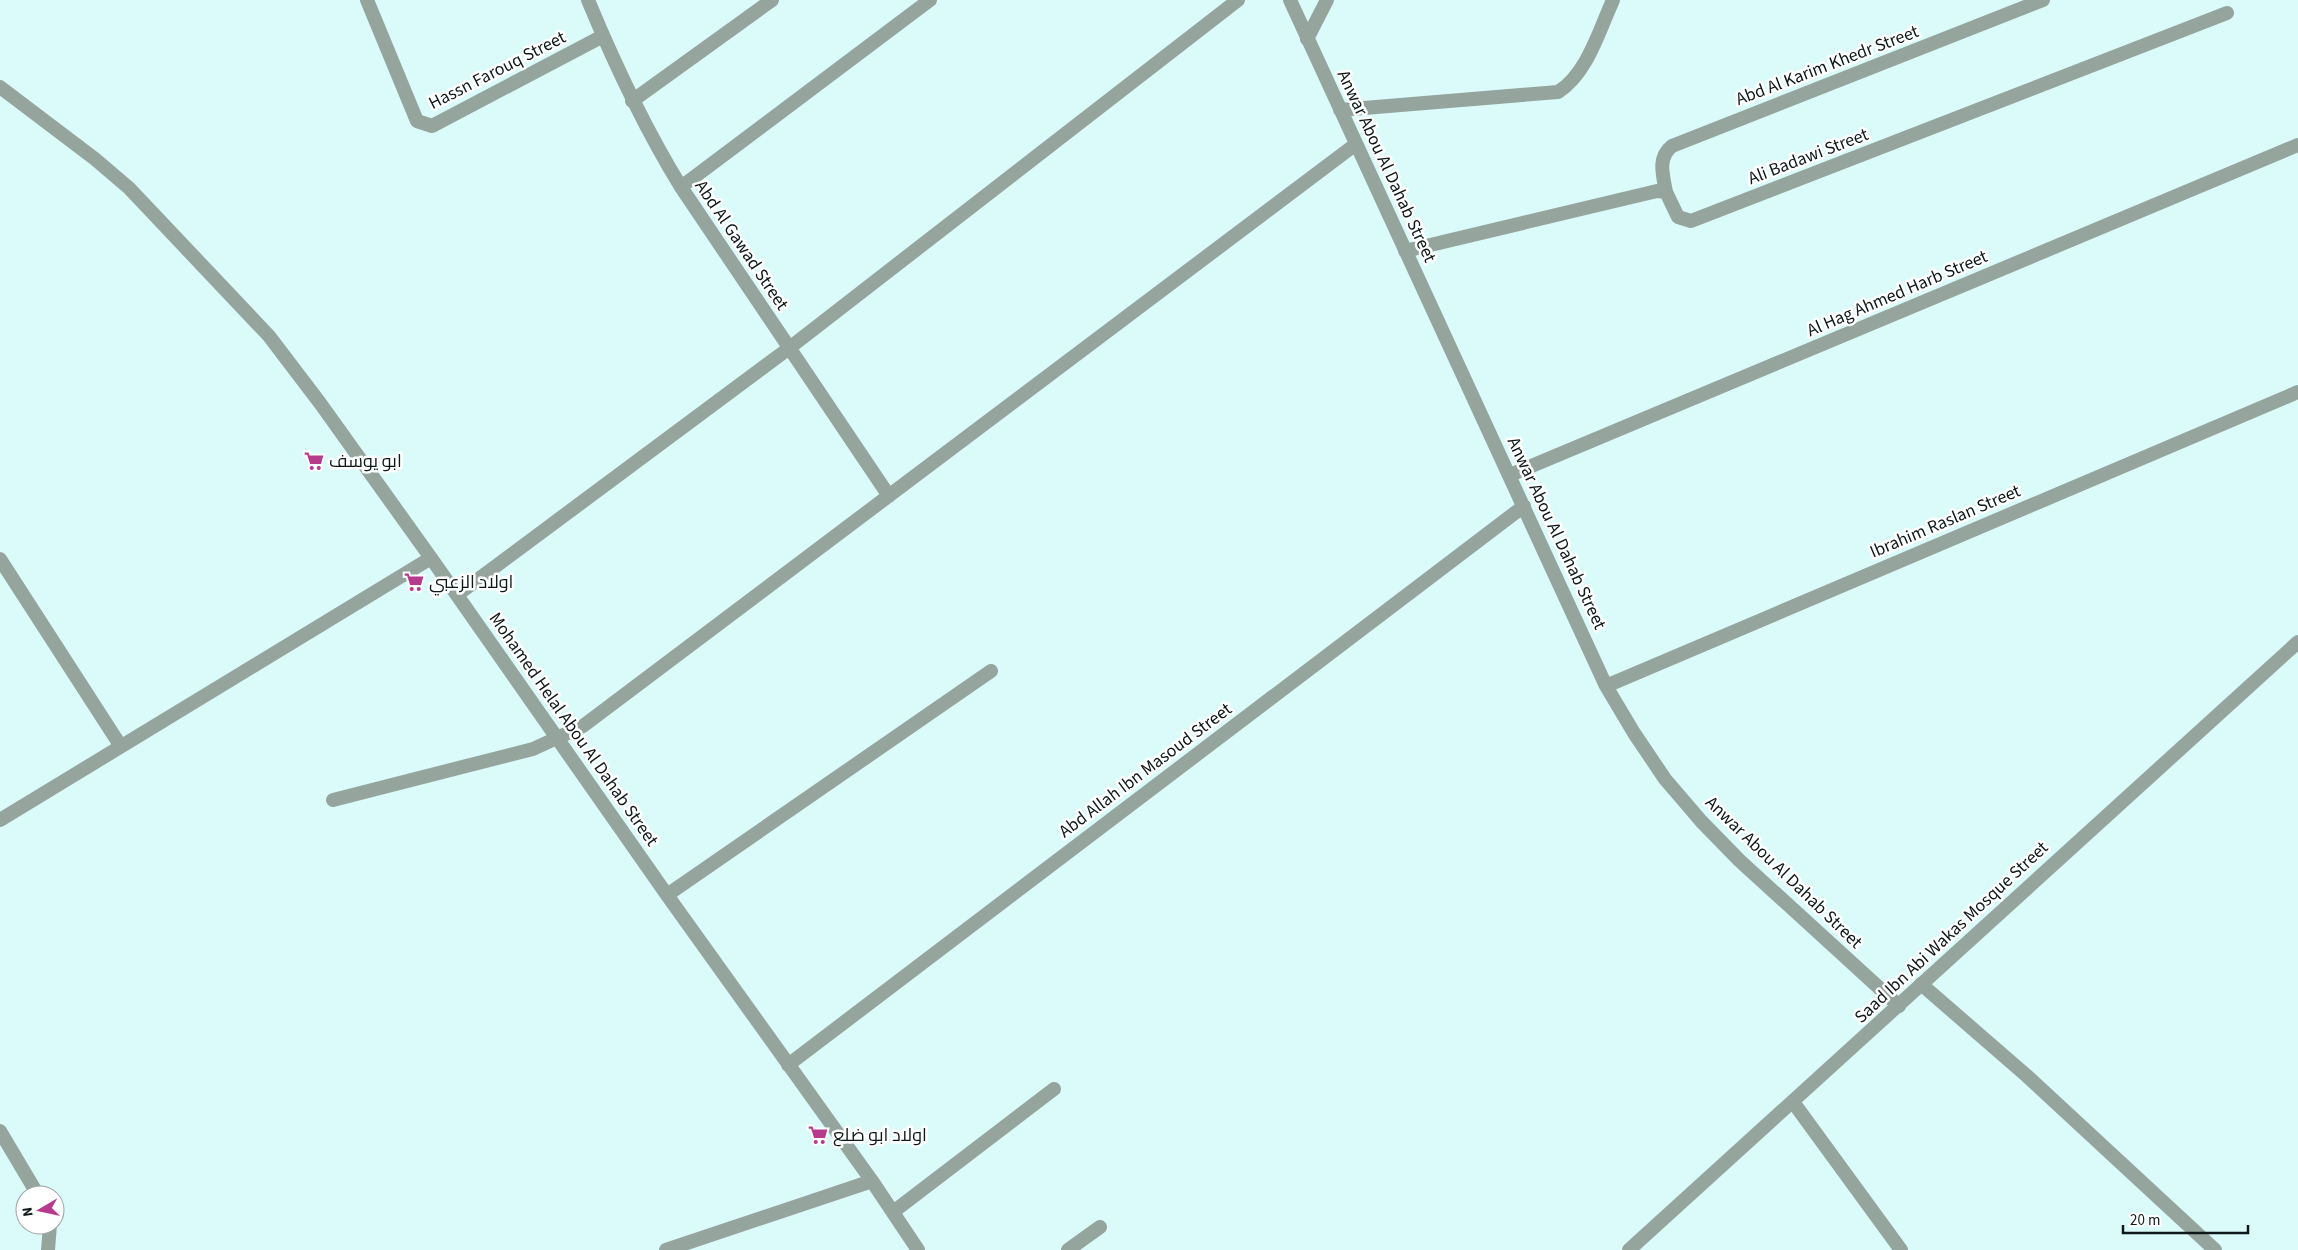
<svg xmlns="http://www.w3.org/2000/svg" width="2298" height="1250" viewBox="0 0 2298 1250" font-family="'Source Sans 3',Cairo,sans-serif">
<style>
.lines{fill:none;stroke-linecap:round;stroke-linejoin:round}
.service{stroke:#95a59d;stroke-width:14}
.minor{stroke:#95a59d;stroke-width:14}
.tertiary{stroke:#95a59d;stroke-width:14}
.labels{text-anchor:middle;stroke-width:5;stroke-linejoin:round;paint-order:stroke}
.street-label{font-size:18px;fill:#0d1818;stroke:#fff}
.poi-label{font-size:18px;fill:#0d1818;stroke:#fff;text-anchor:start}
</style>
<rect width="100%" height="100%" fill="#dbfbfa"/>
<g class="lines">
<!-- service -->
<path class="service" d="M1068,1250l32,-23"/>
<!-- minor -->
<path class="minor" d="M367,0l50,121 15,5 171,-90
M588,0c27,65 56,127 93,187l208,309
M1290,0l316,686 28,47 31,46 36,42 38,39 160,146
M1307,39l20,-39
M0,87l95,72 34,29 140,148 51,67 111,155 236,337 205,286 46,69
M632,101l140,-101
M1340,110l218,-18c29,-18 41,-61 55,-92
M681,187l249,-187
M1666,192c-3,-17 -9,-34 6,-46l371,-146
M1405,251l252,-60 9,1 12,25 13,4 536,-208
M1510,475l788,-330
M0,559l120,186
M457,595l331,-246 450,-349
M1606,686l692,-294
M333,800l200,-51 50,-23 773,-582
M0,820l431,-262
M667,895l324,-224
M1921,984l106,92 188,174
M788,1065l736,-559
M1793,1102l108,148
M0,1131l38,64
M893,1212l161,-123
M48,1250l2,-25
M666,1250l206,-69"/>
<!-- tertiary -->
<path class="tertiary" d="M1629,1250l669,-608"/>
</g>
<!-- icons -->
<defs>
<symbol id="supermarket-bare" viewBox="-9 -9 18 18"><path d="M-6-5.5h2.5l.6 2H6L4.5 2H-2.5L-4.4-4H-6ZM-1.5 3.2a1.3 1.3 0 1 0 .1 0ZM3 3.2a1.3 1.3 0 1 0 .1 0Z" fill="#b73b8c" stroke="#fff" stroke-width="2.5" paint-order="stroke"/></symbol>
</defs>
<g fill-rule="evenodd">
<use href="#supermarket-bare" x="300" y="447" width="28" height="28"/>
<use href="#supermarket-bare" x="400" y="568" width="28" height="28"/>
<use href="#supermarket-bare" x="804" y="1121" width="28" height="28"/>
</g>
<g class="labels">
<!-- street labels -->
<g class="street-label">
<text transform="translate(1827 65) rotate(-21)" y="6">Abd Al Karim Khedr Street</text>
<text transform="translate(497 70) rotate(-27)" y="6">Hassn Farouq Street</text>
<text transform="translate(1808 156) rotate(-21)" y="6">Ali Badawi Street</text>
<text transform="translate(1387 166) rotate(65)" y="6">Anwar Abou Al Dahab Street</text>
<text transform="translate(742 245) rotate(56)" y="6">Abd Al Gawad Street</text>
<text transform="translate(1897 293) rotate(-23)" y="6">Al Hag Ahmed Harb Street</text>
<text transform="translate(1945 521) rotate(-23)" y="6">Ibrahim Raslan Street</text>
<text transform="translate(1557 533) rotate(65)" y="6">Anwar Abou Al Dahab Street</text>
<text transform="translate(574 729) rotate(55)" y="6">Mohamed Helal Abou Al Dahab Street</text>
<text transform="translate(1145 770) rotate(-37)" y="6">Abd Allah Ibn Masoud Street</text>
<text transform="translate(1784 872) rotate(44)" y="6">Anwar Abou Al Dahab Street</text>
<text transform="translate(1951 932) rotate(-43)" y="6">Saad Ibn Abi Wakas Mosque Street</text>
</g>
<!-- poi labels -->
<g class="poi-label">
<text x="329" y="467">ابو يوسف</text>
<text x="429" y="588">اولاد الزعبي</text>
<text x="833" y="1141">اولاد ابو ضلع</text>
</g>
</g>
<!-- north arrow -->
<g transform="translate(40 1210) rotate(261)"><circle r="24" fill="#ffffff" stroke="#9ea3a3"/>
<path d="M0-4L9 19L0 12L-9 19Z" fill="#b73b8c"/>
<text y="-8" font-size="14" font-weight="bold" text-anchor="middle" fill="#0d1818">N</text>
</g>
<!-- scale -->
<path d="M2123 1225v8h125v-8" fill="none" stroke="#0d1818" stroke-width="2.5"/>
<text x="2130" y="1225" font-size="15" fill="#0d1818" stroke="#ffffff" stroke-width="4" paint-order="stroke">20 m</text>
</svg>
